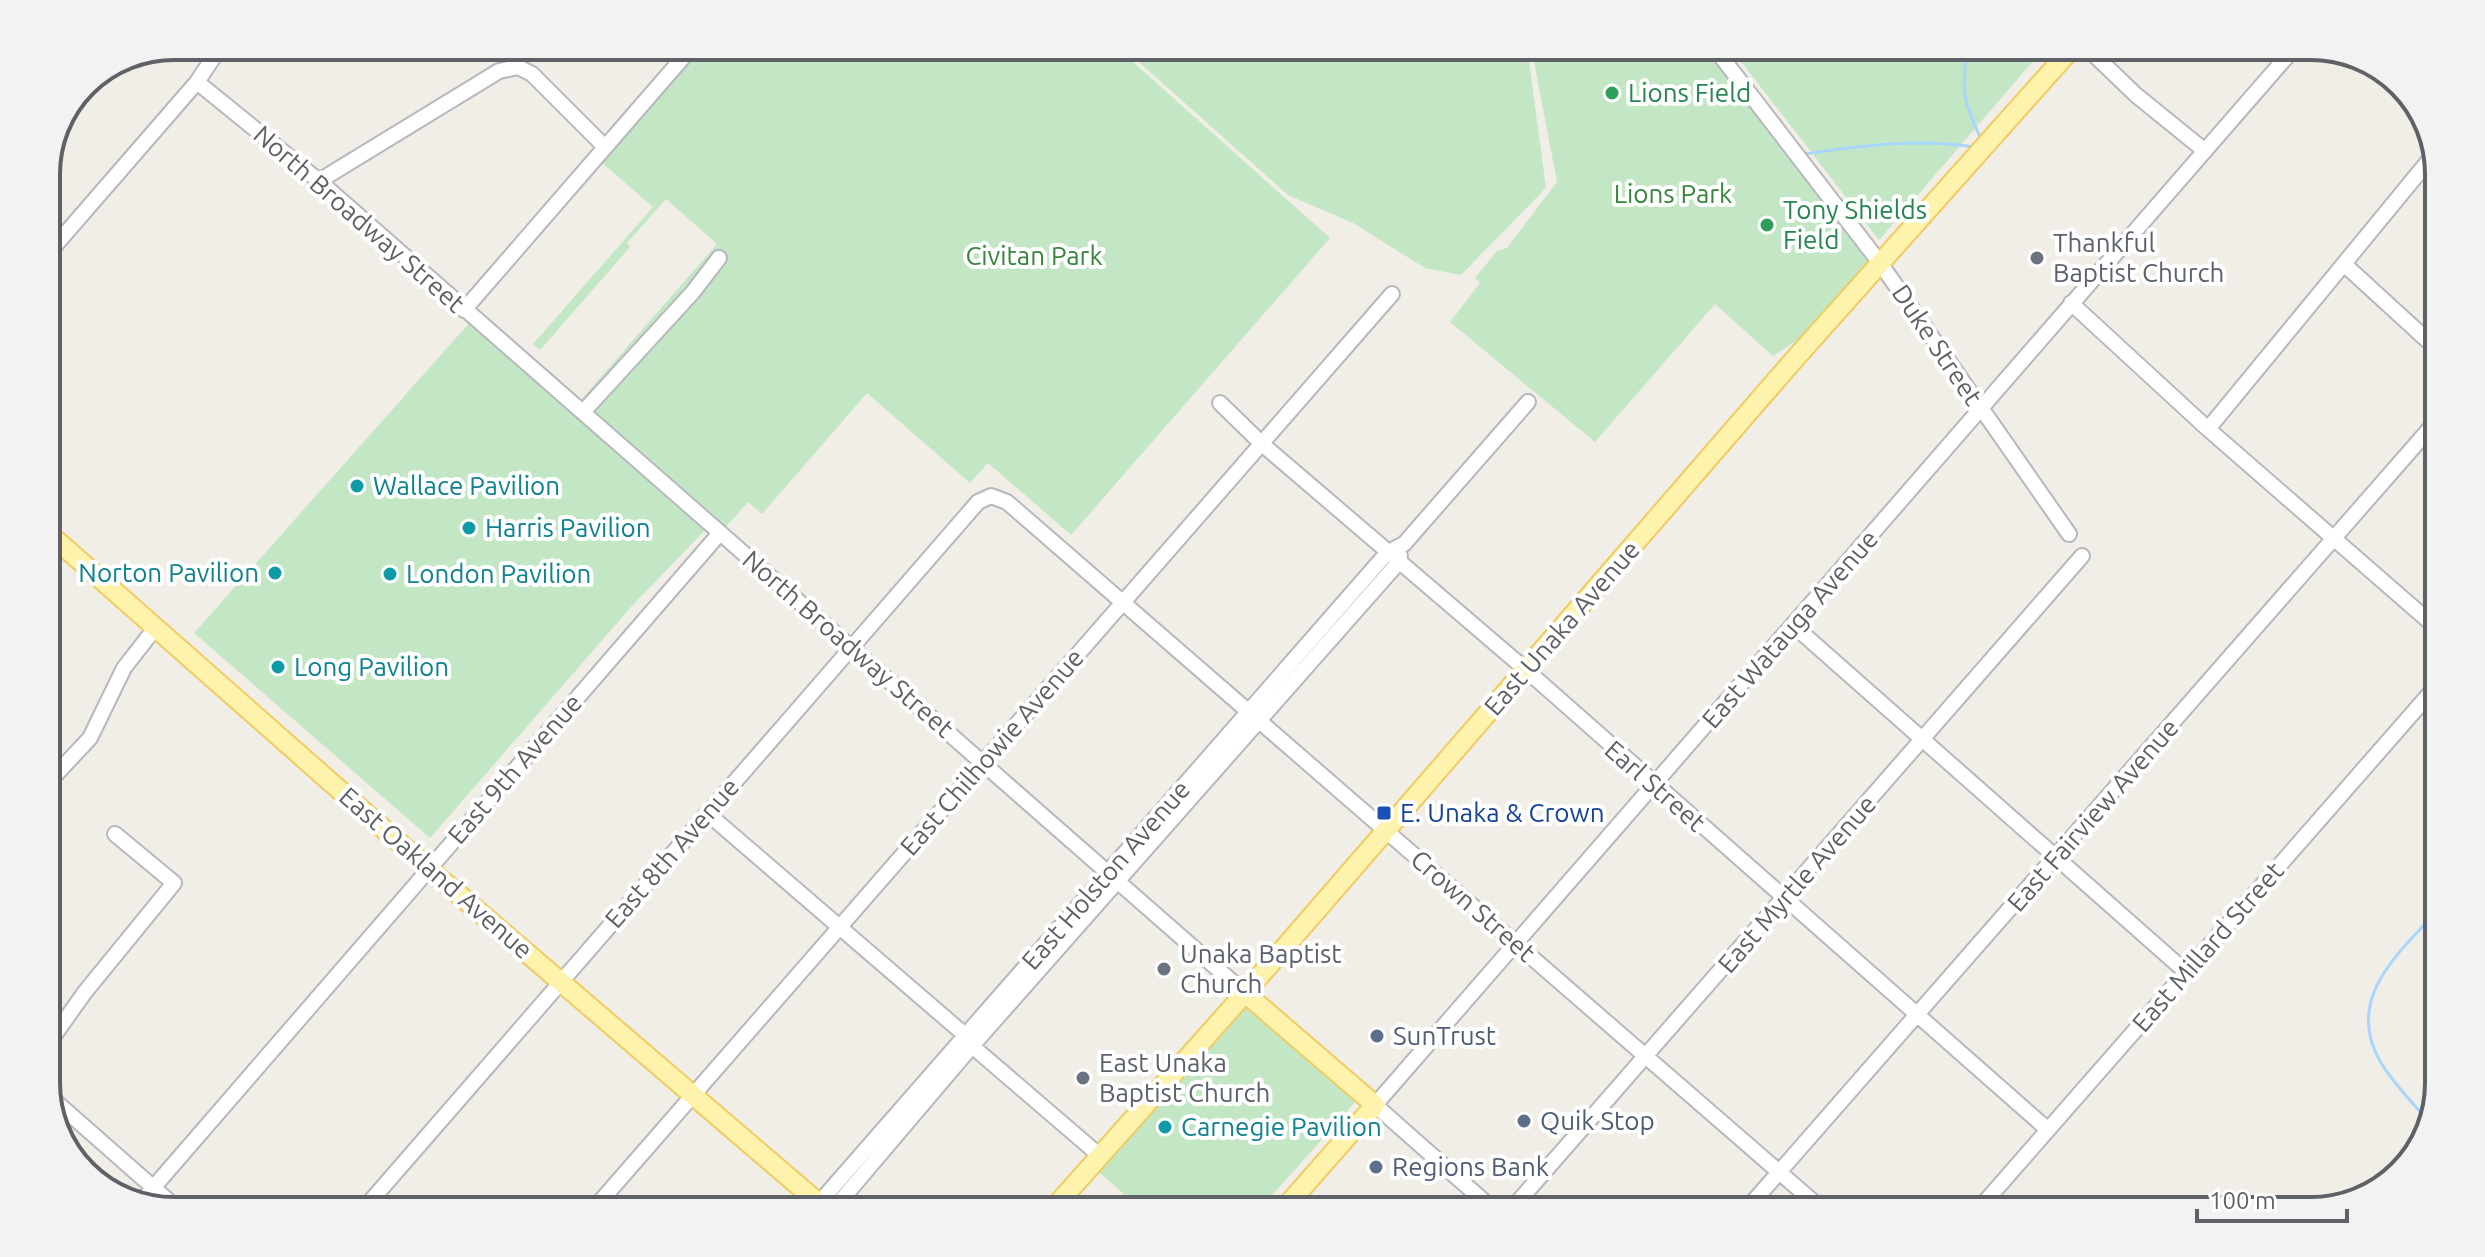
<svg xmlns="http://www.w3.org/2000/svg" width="2485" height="1257" viewBox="0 0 2485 1257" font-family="Ubuntu,sans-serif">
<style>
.green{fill:#c3e7c4}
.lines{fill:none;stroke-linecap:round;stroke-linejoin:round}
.stream{stroke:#a8d6fe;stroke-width:3}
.minor-casing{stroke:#b7b8bd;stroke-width:18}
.major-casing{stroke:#f0cb60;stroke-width:22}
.minor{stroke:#fff;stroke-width:14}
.major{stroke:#fef3ad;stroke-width:18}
.rail-casing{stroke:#b5b5b6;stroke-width:6}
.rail{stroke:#fff;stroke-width:3;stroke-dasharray:9;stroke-linecap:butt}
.leisure-dot{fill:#2e9e5b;stroke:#fff;stroke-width:3}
.worship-dot{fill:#6b7280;stroke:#fff;stroke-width:3}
.culture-dot{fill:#0f9aa8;stroke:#fff;stroke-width:3}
.transit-dot{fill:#1a4fb4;stroke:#fff;stroke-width:3}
.service-dot{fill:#5c6f8a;stroke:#fff;stroke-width:3}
.labels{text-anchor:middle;stroke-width:8;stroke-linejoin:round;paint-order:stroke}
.leisure-label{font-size:26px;fill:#27864d;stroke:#fff;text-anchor:start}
.park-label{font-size:26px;fill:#36853c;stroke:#fff}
.street-label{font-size:26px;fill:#5e6166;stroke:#fff}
.worship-label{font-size:26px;fill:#5b616d;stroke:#fff;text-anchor:start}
.culture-label{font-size:26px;fill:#0d838f;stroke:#fff;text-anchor:start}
.transit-label{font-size:26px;fill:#164399;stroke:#fff;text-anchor:start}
.service-label{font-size:26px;fill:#4e5e75;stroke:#fff;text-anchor:start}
.rim{fill:none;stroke:#5e6166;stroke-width:4}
</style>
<rect width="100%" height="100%" fill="#f0eee6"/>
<!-- green -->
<path class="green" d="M700,46h415l215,192 -259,297 -83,-72 -18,20 -103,-90 -105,121 -14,-12 -24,27 -145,-127 138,-158 -51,-45 -39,44 3,4 -90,103 -7,-6 120,-137 -53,-46z
M1121,46h406l19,142 -85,87 -36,-7 -72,-45 -65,-28z
M1531,46h178l160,214 -70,79 -26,17 -58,-52 -120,138 -145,-120 30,-39 -5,-5 22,-27 10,-3 50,-66z
M1729,46h317l-167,194z
M471,321l237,206 -77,80 -201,231 -236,-205z
M1241,1000l115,101 -98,110h-115l-50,-44z"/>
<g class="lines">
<!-- stream -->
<path class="stream" d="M1967,46c-5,46 -5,54 15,95
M1804,154c57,-8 112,-16 170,-7
M2430,1124c-16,-21 -37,-40 -50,-63 -36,-63 19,-108 59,-152"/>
<defs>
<path id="minor" d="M1713,46l167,217 189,271
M2085,46l51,49 69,56
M197,82l122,99 926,812
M319,181l180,-110 19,-4 14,7 73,73
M46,256l151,-174 24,-36
M2345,265l94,86
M2071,303l137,126 231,201
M464,310l229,-264
M1220,403l42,41 263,225 522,460
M583,412l110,-120 26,-34
M2208,429l227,-276
M1793,625l393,347
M46,785l44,-47 34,-70 32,-41
M707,813l258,222 7,11 127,109
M46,1047l39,-55 89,-109 -59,-49
M47,1094l133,117
M140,1203l580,-670
M362,1211l616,-709 13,-6 16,6 817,709
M592,1211l800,-917
M812,1211l575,-658 17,-9 124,-142
M832,1211l140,-165 426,-483 2,-7
M1495,1211l-120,-106 921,-1059
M1510,1211l572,-655
M1745,1211l694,-793
M1977,1211l462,-528"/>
<path id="major" d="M46,531l383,338 399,342
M1245,993l130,112 -93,106
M1051,1211l194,-218 547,-631 282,-316"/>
</defs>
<!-- minor casing -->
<use href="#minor" class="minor-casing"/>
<!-- major casing -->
<use href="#major" class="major-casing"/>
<!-- minor -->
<use href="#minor" class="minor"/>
<!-- major -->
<use href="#major" class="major"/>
<defs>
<path id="rail" d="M2419,1147l10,-20"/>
</defs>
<!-- rail casing -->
<use href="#rail" class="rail-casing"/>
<!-- rail -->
<use href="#rail" class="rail"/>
</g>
<!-- markers -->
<g class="leisure-dot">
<circle cx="1612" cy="93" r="8"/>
<circle cx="1767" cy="225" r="8"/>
</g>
<g class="worship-dot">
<circle cx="2037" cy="258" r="8"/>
<circle cx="1164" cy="969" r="8"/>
<circle cx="1083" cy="1078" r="8"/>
</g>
<g class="culture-dot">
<circle cx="357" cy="486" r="8"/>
<circle cx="469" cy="528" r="8"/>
<circle cx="275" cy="573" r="8"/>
<circle cx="390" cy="574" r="8"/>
<circle cx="278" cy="667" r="8"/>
<circle cx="1165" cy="1127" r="8"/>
</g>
<rect class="transit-dot" x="1376" y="805" width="16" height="16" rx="4"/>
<g class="service-dot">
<circle cx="1377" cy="1036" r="8"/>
<circle cx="1524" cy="1121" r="8"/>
<circle cx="1376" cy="1167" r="8"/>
</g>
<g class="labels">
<!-- leisure labels -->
<g class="leisure-label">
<text x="1628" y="102">Lions Field</text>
<text x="1783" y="219">Tony Shields<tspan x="1783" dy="30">Field</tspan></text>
</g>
<!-- park labels -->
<g class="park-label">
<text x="1673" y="203">Lions Park</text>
<text x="1034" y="265">Civitan Park</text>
</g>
<!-- street labels -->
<g class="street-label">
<text transform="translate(359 219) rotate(41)" y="9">North Broadway Street</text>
<text transform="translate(1937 345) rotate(56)" y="9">Duke Street</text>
<text transform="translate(1562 628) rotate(-49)" y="9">East Unaka Avenue</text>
<text transform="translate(1790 629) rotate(-49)" y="9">East Watauga Avenue</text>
<text transform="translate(848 644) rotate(41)" y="9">North Broadway Street</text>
<text transform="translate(992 752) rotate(-49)" y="9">East Chilhowie Avenue</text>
<text transform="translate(515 769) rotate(-49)" y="9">East 9th Avenue</text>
<text transform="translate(1655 786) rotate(41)" y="9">Earl Street</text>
<text transform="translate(2093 815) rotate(-49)" y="9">East Fairview Avenue</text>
<text transform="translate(672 853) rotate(-49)" y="9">East 8th Avenue</text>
<text transform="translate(436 873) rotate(41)" y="9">East Oakland Avenue</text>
<text transform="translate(1106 875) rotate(-49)" y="9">East Holston Avenue</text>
<text transform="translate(1797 884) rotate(-49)" y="9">East Myrtle Avenue</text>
<text transform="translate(1473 906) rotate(41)" y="9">Crown Street</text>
<text transform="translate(2208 947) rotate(-49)" y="9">East Millard Street</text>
</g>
<!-- worship labels -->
<g class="worship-label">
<text x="2053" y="252">Thankful<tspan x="2053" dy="30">Baptist Church</tspan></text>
<text x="1180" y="963">Unaka Baptist<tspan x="1180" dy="30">Church</tspan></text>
<text x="1099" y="1072">East Unaka<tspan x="1099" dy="30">Baptist Church</tspan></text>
</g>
<!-- culture labels -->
<g class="culture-label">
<text x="373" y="495">Wallace Pavilion</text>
<text x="485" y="537">Harris Pavilion</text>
<text x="259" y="582" text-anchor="end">Norton Pavilion</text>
<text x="406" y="583">London Pavilion</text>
<text x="294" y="676">Long Pavilion</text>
<text x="1181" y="1136">Carnegie Pavilion</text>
</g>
<!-- transit labels -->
<g class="transit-label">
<text x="1400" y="822">E. Unaka &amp; Crown</text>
</g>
<!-- service labels -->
<g class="service-label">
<text x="1393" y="1045">SunTrust</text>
<text x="1540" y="1130">Quik Stop</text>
<text x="1392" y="1176">Regions Bank</text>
</g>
</g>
<!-- crop -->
<path d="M0 0H2485V1257H0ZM174 60H2311A114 114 0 0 1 2425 174V1083A114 114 0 0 1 2311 1197H174A114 114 0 0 1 60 1083V174A114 114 0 0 1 174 60Z" fill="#f2f2f3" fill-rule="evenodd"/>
<path class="rim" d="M174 60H2311A114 114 0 0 1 2425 174V1083A114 114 0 0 1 2311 1197H174A114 114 0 0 1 60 1083V174A114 114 0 0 1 174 60Z"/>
<!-- scale -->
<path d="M2197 1209v12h150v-12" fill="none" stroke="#5e6166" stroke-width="4"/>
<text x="2209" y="1209" font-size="24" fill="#5e6166" stroke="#ffffff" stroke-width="6" paint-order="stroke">100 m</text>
</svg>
